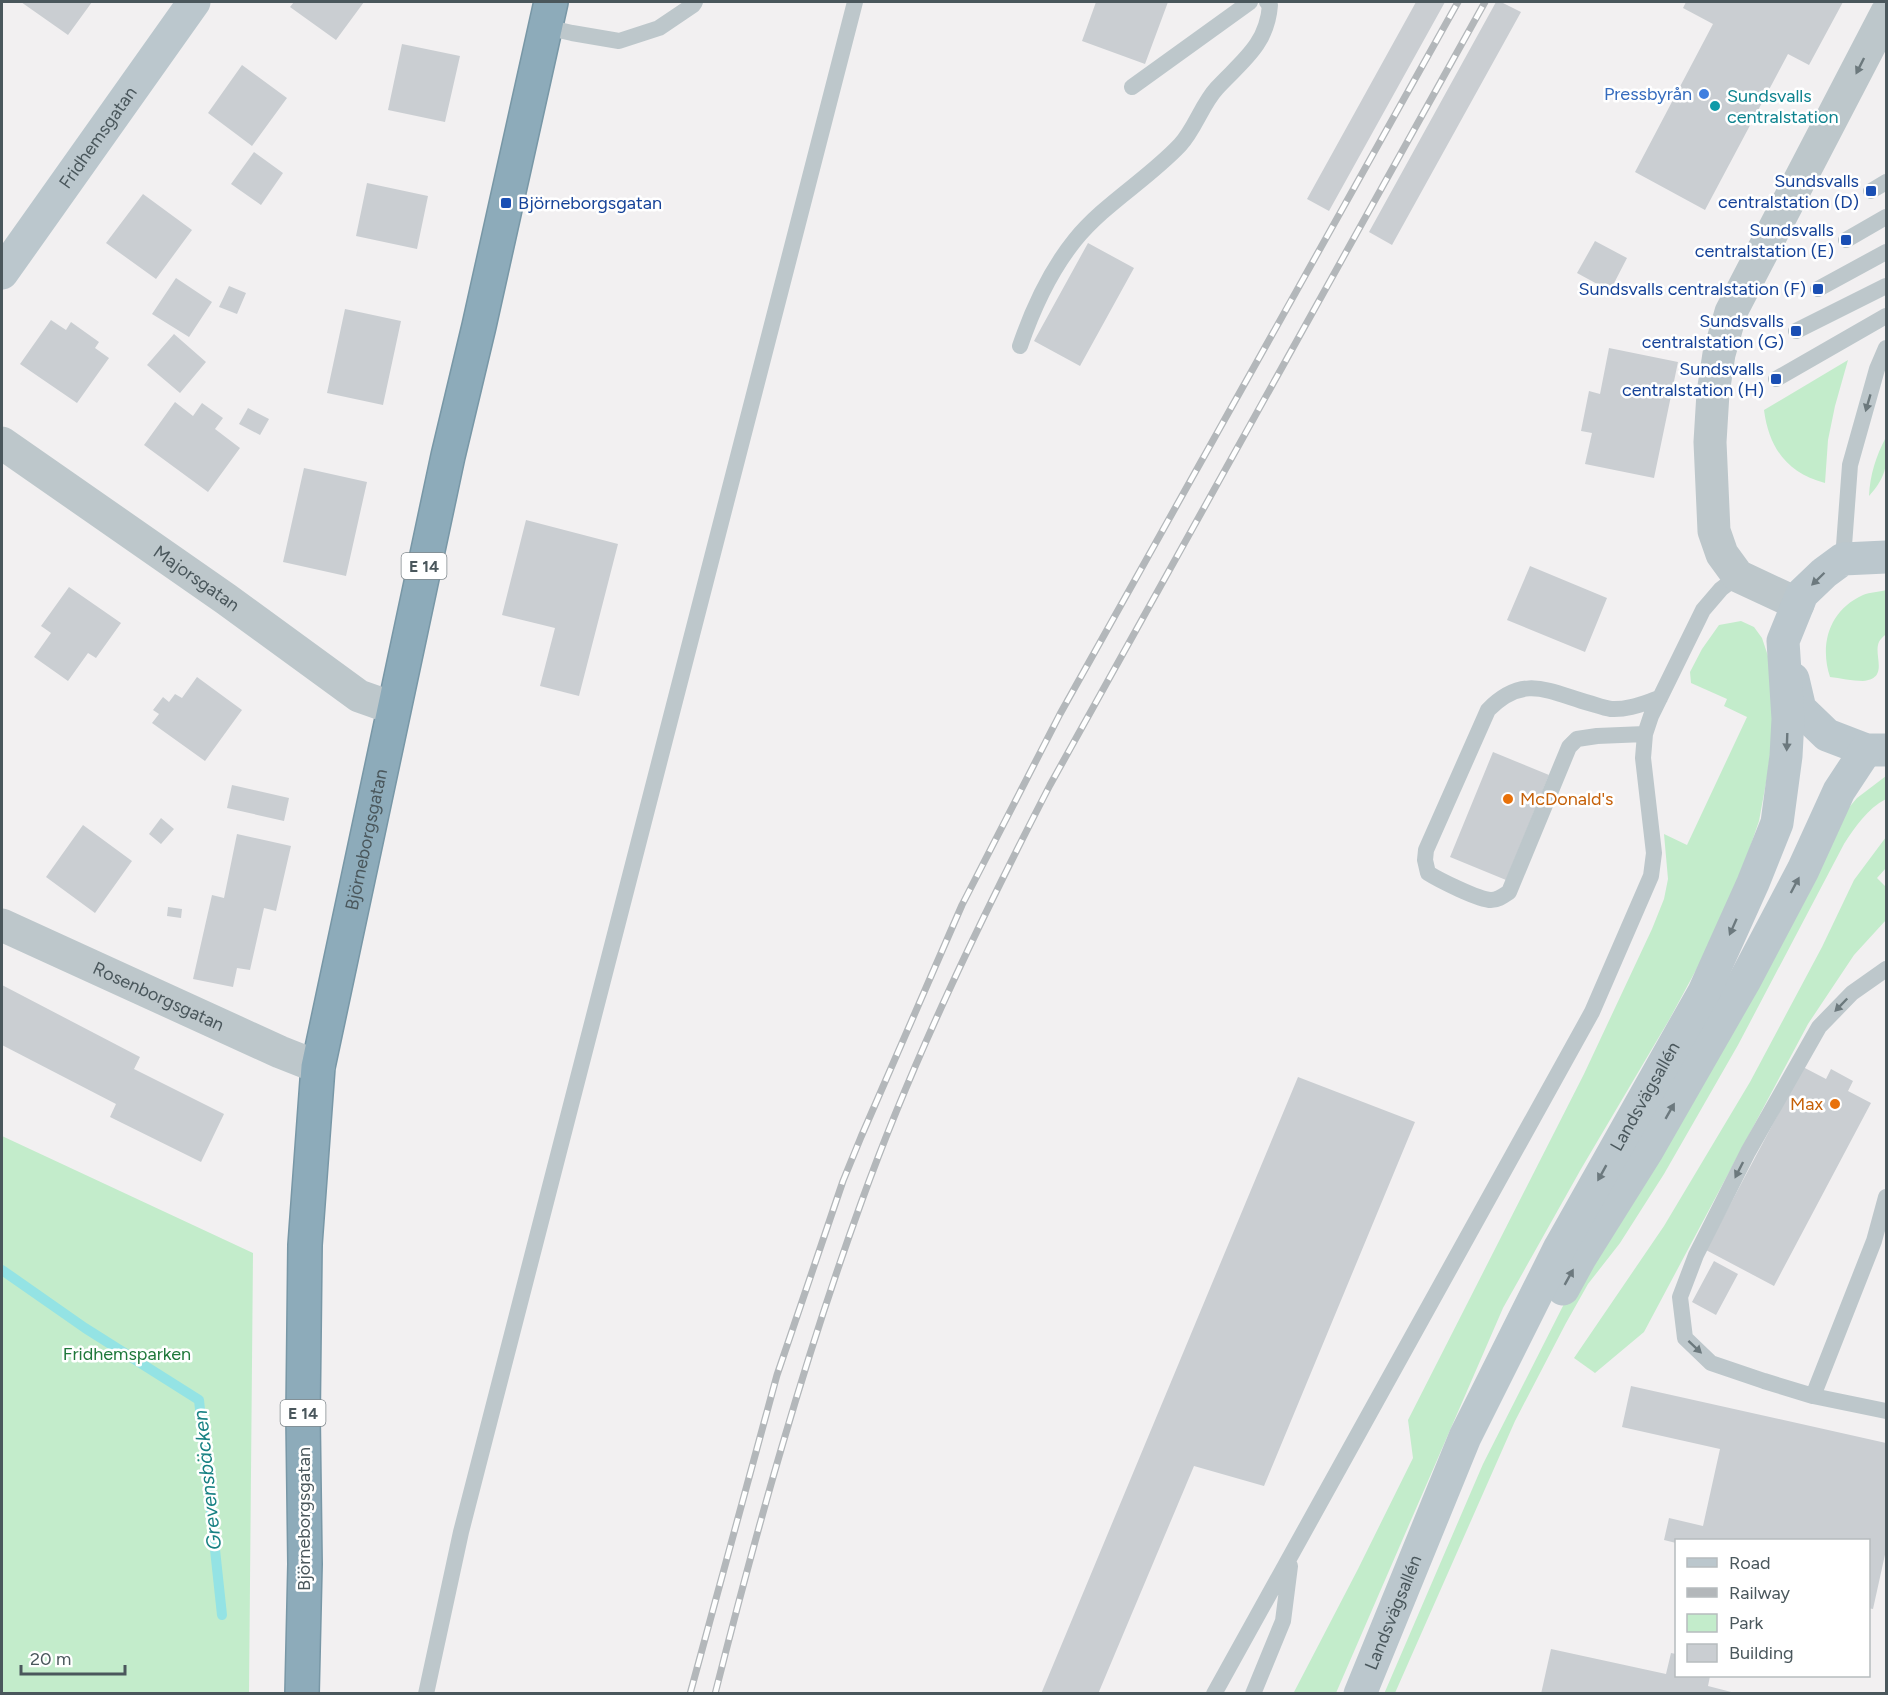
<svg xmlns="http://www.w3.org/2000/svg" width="1888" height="1695" viewBox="0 0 1888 1695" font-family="Figtree,sans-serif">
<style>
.green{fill:#c3eccb}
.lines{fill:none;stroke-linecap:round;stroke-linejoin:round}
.stream{stroke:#94e3e4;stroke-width:10}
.building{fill:#caced2}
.highway-casing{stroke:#7897a6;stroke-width:36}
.lane{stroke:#bdc7cb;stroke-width:16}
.street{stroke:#bdc7cb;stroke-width:33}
.secondary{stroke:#bbc7cd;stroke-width:33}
.highway{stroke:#8dabba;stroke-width:33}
.rail-casing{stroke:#b3b7ba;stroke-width:7}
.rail{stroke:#fff;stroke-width:4.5;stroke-dasharray:14;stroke-linecap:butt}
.oneway{fill:#6c797d}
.oneway2{fill:#6c797e}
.shop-dot{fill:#3f7fe0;stroke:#fff;stroke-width:2}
.culture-dot{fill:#0f9aa8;stroke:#fff;stroke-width:2}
.transit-dot{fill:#1a4fb4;stroke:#fff;stroke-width:2}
.food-dot{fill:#e8710a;stroke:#fff;stroke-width:2}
.labels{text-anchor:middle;stroke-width:5;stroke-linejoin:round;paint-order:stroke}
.shield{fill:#fff;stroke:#80898d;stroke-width:1.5}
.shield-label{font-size:16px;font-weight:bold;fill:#4a575c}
.shop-label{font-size:18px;fill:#366cbe;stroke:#fff;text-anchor:end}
.culture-label{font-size:18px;fill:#0d838f;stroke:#fff;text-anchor:start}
.street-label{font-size:18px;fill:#4a575c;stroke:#fff}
.transit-label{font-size:18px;fill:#164399;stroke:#fff;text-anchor:end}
.food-label{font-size:18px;fill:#c56008;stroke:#fff;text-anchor:start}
.park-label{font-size:18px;fill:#20783b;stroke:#fff}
.water-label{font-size:20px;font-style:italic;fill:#178183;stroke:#fff}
</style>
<rect width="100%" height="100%" fill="#f2f0f1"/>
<!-- green -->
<path class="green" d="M1848,360l-13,46 -7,34 -3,43c-38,-10 -56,-35 -61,-73z
M1886,437c1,27 2,38 -17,59 1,-21 7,-40 17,-59z
M1886,590v44c-3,3 -7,6 -8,11 -3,13 10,34 -15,36 -11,0 -23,-3 -33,-4 -11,-34 0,-67 33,-82 7,-3 16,-3 23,-5z
M1741,621l13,6 8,11 6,18 8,44 -8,72 -9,49 -30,88 -60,111 -88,149 -78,139 -167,385 -43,1 65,-125 55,-111 -5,-38 176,-346 68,-145 12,-30 4,-20 -4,-45 23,11 60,-128 -23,-11 3,-7 -36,-16 -1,-11 12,-23 17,-24z
M1886,776v23c-19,10 -31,28 -42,45l-106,201 -74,129 -44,69 -32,41 -22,39 -51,98 -120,272 -11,1 99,-230 83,-164 274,-482 17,-20z
M1886,837v31l-9,10 9,9v33l-32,35 -46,69 -164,308 -49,41 -21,-15 90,-132 86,-144 72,-135 32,-67z
M2,1136l251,117 -4,440h-247z"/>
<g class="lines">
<!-- stream -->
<path class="stream" d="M2,1270l83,58 114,72 23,215"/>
</g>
<!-- building -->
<path class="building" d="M21,2h71l-24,33z
M294,2h70l-28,38 -46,-33z
M1096,2h72l-23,62 -63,-23z
M1416,2h29l-116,209 -22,-12z
M1496,2h5l20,10 -129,233 -23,-13z
M1686,2h157l-34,63 -21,-11 -83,156 -70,-38 78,-148 -30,-16z
M402,44l58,12 -15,66 -57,-12z
M242,65l45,33 -35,48 -44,-33z
M254,152l29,21 -22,32 -30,-21z
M367,183l61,13 -11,53 -61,-13z
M143,194l49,36 -36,49 -50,-36z
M1595,241l32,17 -17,33 -33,-18z
M1088,243l46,25 -54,98 -46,-25z
M176,278l36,24 -23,35 -37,-23z
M229,286l17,7 -9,21 -18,-7z
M345,309l56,12 -18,84 -56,-12z
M51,320l15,10 5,-8 28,20 -4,6 14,10 -32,45 -57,-39z
M174,334l32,28 -26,31 -33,-28z
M1609,348l69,14 -24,116 -69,-14 7,-31 -11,-2 8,-40 11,3z
M175,402l18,14 9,-13 21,15 -8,11 25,19 -32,44 -64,-47z
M248,408l21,11 -9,16 -21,-11z
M304,468l63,14 -21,94 -63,-14z
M526,520l92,24 -39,152 -39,-10 15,-58 -53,-13z
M1530,566l77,32 -22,54 -78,-32z
M69,587l52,36 -25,35 -8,-5 -20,28 -34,-24 17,-24 -10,-7z
M197,677l45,33 -37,51 -53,-38 7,-9 -6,-4 10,-13 6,5 6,-8 7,4z
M1493,752l56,23 -43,105 -56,-23z
M232,785l57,13 -5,23 -57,-13z
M161,818l13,11 -13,15 -12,-10z
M83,825l49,36 -37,52 -49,-36z
M237,834l54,12 -15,65 -12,-3 -14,62 -13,-2 -4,19 -40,-8 19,-84 12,3z
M168,907l14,2 -1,9 -14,-2z
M2,985l138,72 -6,12 90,45 -23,48 -91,-45 6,-13 -114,-59z
M1803,1067l23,12 5,-10 22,12 -5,10 23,12 -97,183 -68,-36z
M1298,1077l117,45 -151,364 -70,-20 -96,228h-57z
M1714,1261l24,13 -22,41 -24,-13z
M1631,1386l255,57v107l-13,59 -5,-1v-68h-192v3l-12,-3 5,-22 34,8 17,-77 -98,-22z
M1551,1649l115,25 5,-21 5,1v22h34l-2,10 31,8h-198z"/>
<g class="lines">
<defs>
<g id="highway">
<path id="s5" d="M302,1694l3,-130 -2,-147 2,-172 13,-178 130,-611 31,-130 72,-324"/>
</g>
</defs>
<!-- highway casing -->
<use href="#highway" class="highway-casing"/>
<!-- lane -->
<path class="lane" d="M546,27l26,6 47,8 40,-13 34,-23 2,-3
M1132,87l118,-85
M1871,191l15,-9
M1846,240l40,-23
M1818,289l68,-37
M1796,331l90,-45
M1020,346c13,-38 30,-75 55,-106 29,-36 72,-60 105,-95 15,-16 22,-41 37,-57 25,-27 50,-43 53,-83l-3,-3
M1776,379l110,-63
M1843,559l7,-94 27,-96 9,-21
M1645,734l-48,2 -20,3 -8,8 -60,145c-6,4 -11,8 -18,8 -12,0 -52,-20 -63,-27l-3,-13 1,-10 62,-140c35,-36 60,-19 101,-7 7,2 15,5 22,6 18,1 33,-6 49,-11
M1886,969l-34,24 -33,34 -71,125 -52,103 -16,42 5,41 26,25 53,18 49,15 73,15
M1813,1396l61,-155 12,-44
M426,1694l35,-162 394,-1530
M1214,1694l378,-682 59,-136 3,-23 -11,-95 2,-24 6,-18 52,-106 18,-21 17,-13
M1253,1694l30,-73 7,-55"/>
<!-- street -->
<g class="street">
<path id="s1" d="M2,443l224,156 133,97 34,12"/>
<path d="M1798,604l-60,-28 -16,-22 -8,-23 -4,-89 3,-49 6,-39 12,-42 155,-298"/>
<path id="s2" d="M2,925l278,127 38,15"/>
</g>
<!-- secondary -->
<g class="secondary">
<path id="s3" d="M2,273l192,-271"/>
<path d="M1793,679l7,30 27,26 39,15h20"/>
<path d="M1563,1289l17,-31 67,-107 98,-171 58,-110 36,-79 27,-41"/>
<path id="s4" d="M1360,1694l105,-257 95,-190 144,-255 49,-109 24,-60 9,-67 2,-37 -5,-78 15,-37 4,-10 22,-21 19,-14 43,-2"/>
</g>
<!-- highway -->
<use href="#highway" class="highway"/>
<defs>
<path id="rail" d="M690,1694l87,-319 66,-194 18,-44 101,-232 98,-191 398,-712
M715,1694c42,-166 88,-331 146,-491 52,-144 119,-282 189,-418l435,-783"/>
</defs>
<!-- rail casing -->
<use href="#rail" class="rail-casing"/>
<!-- rail -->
<use href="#rail" class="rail"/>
</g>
<!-- one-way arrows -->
<defs><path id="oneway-solid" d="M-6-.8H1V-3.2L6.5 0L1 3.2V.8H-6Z" transform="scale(1.5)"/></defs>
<g class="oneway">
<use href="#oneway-solid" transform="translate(1860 66) rotate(117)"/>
<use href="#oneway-solid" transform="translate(1868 403) rotate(106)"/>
<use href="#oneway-solid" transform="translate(1841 1005) rotate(134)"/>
<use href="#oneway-solid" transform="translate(1739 1170) rotate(117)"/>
<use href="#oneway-solid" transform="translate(1695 1347) rotate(43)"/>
</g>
<g class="oneway2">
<use href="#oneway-solid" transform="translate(1818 579) rotate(136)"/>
<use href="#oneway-solid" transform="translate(1787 742) rotate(92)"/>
<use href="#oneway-solid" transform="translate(1795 885) rotate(-62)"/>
<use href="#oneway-solid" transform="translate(1733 927) rotate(114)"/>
<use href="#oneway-solid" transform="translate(1670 1111) rotate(-60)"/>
<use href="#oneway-solid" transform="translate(1602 1173) rotate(119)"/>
<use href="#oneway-solid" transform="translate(1569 1277) rotate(-61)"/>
</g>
<!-- markers -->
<circle class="shop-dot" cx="1704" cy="94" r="6"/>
<circle class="culture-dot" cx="1715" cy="106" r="6"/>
<g class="transit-dot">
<rect x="1865" y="185" width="12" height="12" rx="3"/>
<rect x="500" y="197" width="12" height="12" rx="3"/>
<rect x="1840" y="234" width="12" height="12" rx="3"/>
<rect x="1812" y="283" width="12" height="12" rx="3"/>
<rect x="1790" y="325" width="12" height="12" rx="3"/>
<rect x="1770" y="373" width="12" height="12" rx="3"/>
</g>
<g class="food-dot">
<circle cx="1508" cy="799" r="6"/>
<circle cx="1835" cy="1104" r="6"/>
</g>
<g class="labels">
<!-- shield labels -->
<g class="shield">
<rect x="401.5" y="553" width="45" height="26" rx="4.5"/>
<rect x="280.5" y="1400" width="45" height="26" rx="4.5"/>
</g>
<g class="shield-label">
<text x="424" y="572">E 14</text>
<text x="303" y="1419">E 14</text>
</g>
<!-- shop labels -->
<g class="shop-label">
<text x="1692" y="100">Pressbyrån</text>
</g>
<!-- culture labels -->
<g class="culture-label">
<text x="1727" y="102">Sundsvalls<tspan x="1727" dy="21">centralstation</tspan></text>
</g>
<!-- street labels -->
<g class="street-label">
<text dy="6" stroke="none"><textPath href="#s3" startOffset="166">Fridhemsgatan</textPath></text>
<text dy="6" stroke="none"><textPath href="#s1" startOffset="237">Majorsgatan</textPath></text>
<text dy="6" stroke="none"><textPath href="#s5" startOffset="860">Björneborgsgatan</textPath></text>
<text dy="6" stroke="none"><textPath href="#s2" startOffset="172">Rosenborgsgatan</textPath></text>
<text dy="6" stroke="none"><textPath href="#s4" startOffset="663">Landsvägsallén</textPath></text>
<text transform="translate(304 1519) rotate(-90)" y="6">Björneborgsgatan</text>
<text dy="6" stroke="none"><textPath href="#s4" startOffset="88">Landsvägsallén</textPath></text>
</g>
<!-- transit labels -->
<g class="transit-label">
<text x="1859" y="187">Sundsvalls<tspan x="1859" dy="21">centralstation (D)</tspan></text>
<text x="518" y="209" text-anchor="start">Björneborgsgatan</text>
<text x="1834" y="236">Sundsvalls<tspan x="1834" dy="21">centralstation (E)</tspan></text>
<text x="1806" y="295">Sundsvalls centralstation (F)</text>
<text x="1784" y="327">Sundsvalls<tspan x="1784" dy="21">centralstation (G)</tspan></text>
<text x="1764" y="375">Sundsvalls<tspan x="1764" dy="21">centralstation (H)</tspan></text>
</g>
<!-- food labels -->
<g class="food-label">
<text x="1520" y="805">McDonald's</text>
<text x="1823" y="1110" text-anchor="end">Max</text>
</g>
<!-- park labels -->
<g class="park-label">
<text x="127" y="1360">Fridhemsparken</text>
</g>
<!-- water labels -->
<g class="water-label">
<text transform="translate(207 1480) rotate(-96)" y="7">Grevensbäcken</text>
</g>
</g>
<!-- border -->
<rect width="1888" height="1695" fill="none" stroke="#4a575c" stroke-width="6"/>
<!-- legend -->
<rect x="1675" y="1539" width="195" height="138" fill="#ffffff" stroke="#b7bcbe" stroke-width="1.5"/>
<rect x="1687" y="1558" width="30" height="9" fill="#bbc7cd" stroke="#b7bcbe" stroke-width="1.5"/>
<text x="1729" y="1569" font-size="18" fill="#4a575c">Road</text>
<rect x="1687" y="1588" width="30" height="9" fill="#b3b7ba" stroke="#b7bcbe" stroke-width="1.5"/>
<text x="1729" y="1599" font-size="18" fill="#4a575c">Railway</text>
<rect x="1687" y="1614" width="30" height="18" fill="#c3eccb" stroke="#b7bcbe" stroke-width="1.5"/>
<text x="1729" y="1629" font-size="18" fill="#4a575c">Park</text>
<rect x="1687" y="1644" width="30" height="18" fill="#caced2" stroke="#b7bcbe" stroke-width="1.5"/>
<text x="1729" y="1659" font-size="18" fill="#4a575c">Building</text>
<!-- scale -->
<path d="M21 1665v9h104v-9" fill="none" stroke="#4a575c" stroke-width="3"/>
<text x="30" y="1665" font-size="18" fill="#4a575c" stroke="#ffffff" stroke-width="4.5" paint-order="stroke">20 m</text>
</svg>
